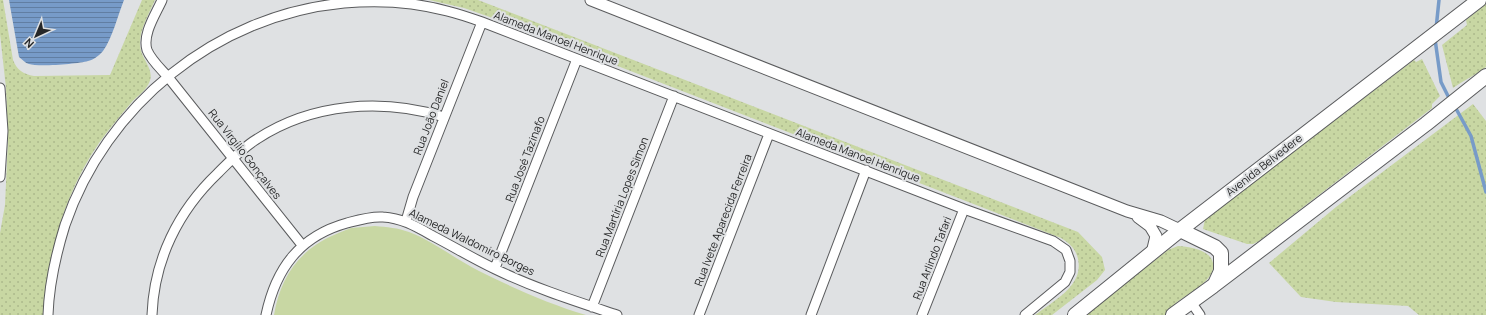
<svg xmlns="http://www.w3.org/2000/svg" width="1486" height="315" viewBox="0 0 1486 315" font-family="Manrope,sans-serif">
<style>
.grass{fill:url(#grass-dots)}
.green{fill:#c8d7a3}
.water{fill:url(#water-rules)}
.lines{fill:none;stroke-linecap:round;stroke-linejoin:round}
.stream{stroke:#779bc8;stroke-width:3.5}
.minor-casing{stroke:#5a5b5d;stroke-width:11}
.tertiary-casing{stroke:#5a5b5d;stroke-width:13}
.primary-casing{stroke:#5a5b5d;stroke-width:16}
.minor{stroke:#fff;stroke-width:9}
.tertiary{stroke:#fff;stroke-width:11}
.primary{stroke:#fff;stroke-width:14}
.labels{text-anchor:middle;stroke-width:4;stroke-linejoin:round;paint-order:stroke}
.street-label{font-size:11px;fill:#262728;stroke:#dfe1e3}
</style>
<defs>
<pattern id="grass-dots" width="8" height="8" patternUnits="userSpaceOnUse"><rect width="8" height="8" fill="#c8d7a3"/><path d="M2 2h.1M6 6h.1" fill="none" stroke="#acb98c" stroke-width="1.8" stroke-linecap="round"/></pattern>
<pattern id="water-rules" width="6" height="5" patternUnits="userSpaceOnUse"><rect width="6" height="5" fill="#779bc8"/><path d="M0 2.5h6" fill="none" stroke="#617ea2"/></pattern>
</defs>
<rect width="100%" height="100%" fill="#dfe1e3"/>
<!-- grass -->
<path class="grass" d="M0,0h3l10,60c4,10 10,14 21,16l76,-1 32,-75h13c-6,14 -16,30 -15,46 1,14 17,24 8,39 -4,7 -12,12 -17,18 -11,13 -22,26 -32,40 -25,36 -42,81 -49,124 -3,16 -4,32 -6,48h-44v-82l5,-28 3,-66 -2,-51 -6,-54z
M429,0h49l600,232 24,25 3,13 -8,10 -45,35h-17c18,-14 49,-29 43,-56 -2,-10 -9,-16 -17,-21l-554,-215 -43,-15z
M1486,4v63c-10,8 -22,13 -33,21l-11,-43 25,-20 -1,-5z
M1422,59l18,37 -8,8v4l-173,133 -6,3h-6l-44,-15 2,-10 209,-159 2,2z
M1473,104l13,17v194h-67l-11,-9 -72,-4 -35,-5 -32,-34 67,-56z
M1178,246c11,1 29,3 34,14 8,18 -23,33 -35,42 -4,4 -7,8 -9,13h-83l83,-65z"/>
<!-- green -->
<path class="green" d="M375,226c12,1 23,2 34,6 24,9 46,27 70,39 34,17 70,33 107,44h-312c6,-37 25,-65 60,-80 5,-2 11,-5 17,-7 8,-1 16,-1 24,-2z"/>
<!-- water -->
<path class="water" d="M9,0h115c-6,15 -12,39 -21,51 -4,5 -10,9 -15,10 -10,3 -50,6 -59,3 -4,-1 -6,-4 -10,-7z"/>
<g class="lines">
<!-- stream -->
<path class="stream" d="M1436,29l3,-29
M1435,39l6,43 9,18
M1454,105l17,31 15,56"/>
<defs>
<path id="minor" d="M162,0c-6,14 -20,34 -15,50 4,10 14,19 21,27l134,168
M0,88l3,43 -3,46
M406,221l7,-24 69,-175
M495,268l82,-209
M1191,302l9,13
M592,307l82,-211
M48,315c1,-30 8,-61 17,-90 41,-120 151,-210 279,-222 34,-3 70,-1 103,8 12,3 24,7 35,11l482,187 89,32 13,9 4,11v11l-5,10 -40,33
M152,315c2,-55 26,-104 66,-142 12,-12 24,-25 39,-34 55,-36 125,-41 187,-22
M266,315c10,-47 34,-79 81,-92 11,-3 24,-7 36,-6 19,1 34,10 50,19 21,11 41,23 62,33 39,19 80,32 122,46
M699,315l70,-181
M811,315l55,-145
M922,315l42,-106"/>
<path id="tertiary" d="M591,0l536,211 34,10 19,9
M1138,217l12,9 6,10 -4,17"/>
<path id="primary" d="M1180,230l35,17 6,6v18l-6,13
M1075,315l105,-85 299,-230
M1173,315l40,-29 213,-162 60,-48"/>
</defs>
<!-- minor casing -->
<use href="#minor" class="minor-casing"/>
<!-- tertiary casing -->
<use href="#tertiary" class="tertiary-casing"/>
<!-- primary casing -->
<use href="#primary" class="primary-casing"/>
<!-- minor -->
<use href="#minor" class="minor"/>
<!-- tertiary -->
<use href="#tertiary" class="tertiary"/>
<!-- primary -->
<use href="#primary" class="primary"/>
</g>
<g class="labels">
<!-- street labels -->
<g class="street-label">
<text transform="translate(556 38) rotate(21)" y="4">Alameda Manoel Henrique</text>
<text transform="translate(431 117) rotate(-69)" y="4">Rua João Daniel</text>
<text transform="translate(245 154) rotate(52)" y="4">Rua Virgílio Gonçalves</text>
<text transform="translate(858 155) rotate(21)" y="4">Alameda Manoel Henrique</text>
<text transform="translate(525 159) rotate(-69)" y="4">Rua José Tazinafo</text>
<text transform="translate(1264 165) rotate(-38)" y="4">Avenida Belvedere</text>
<text transform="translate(622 197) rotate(-69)" y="4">Rua Martíria Lopes Simon</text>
<text transform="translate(723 220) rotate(-69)" y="4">Rua Ivete Aparecida Ferreira</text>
<text transform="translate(472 242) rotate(26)" y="4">Alameda Waldomiro Borges</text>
<text transform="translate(932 258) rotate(-69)" y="4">Rua Arlindo Tafari</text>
</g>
</g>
<!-- north arrow -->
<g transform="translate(36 36) rotate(224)" stroke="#dfe1e3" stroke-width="3" paint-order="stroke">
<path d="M0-3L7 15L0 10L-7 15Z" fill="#262728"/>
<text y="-6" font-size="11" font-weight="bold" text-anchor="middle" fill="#262728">N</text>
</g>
</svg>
